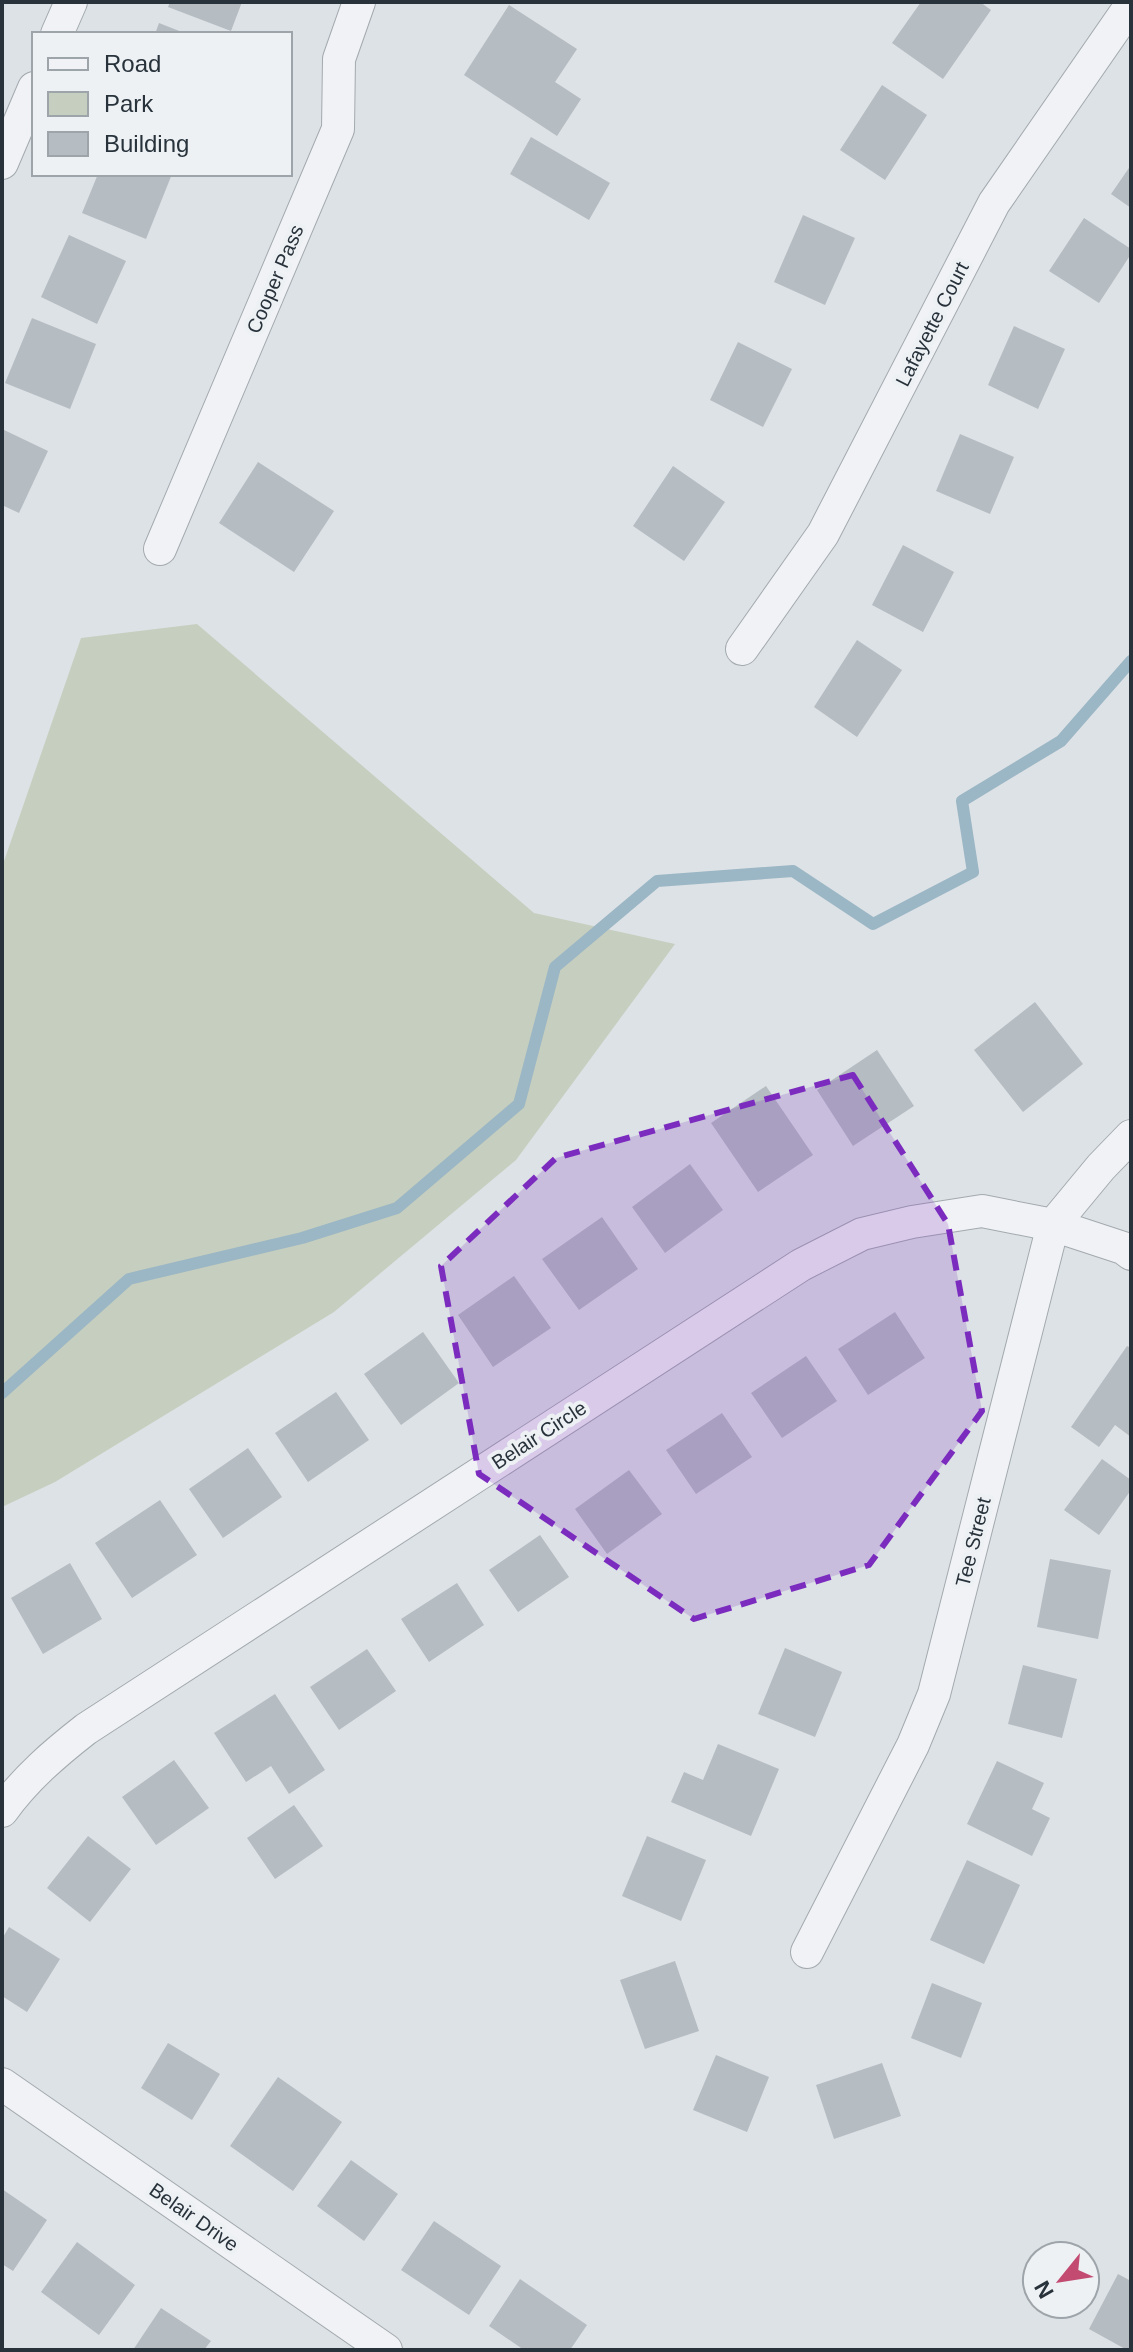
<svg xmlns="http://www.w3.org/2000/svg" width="1133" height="2352" viewBox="0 0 1133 2352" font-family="Arial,sans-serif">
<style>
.green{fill:#c6cfbf}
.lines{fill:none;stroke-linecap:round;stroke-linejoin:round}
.stream{stroke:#9bb6c4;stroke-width:12}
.building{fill:#b5bcc2}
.street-casing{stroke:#a3aaaf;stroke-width:34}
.street{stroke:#f0f2f5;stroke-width:32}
.marked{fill:#7b2cbf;fill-opacity:0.2;stroke:#7b2cbf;stroke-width:6;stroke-dasharray:16 10;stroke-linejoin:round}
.labels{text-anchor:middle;stroke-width:8;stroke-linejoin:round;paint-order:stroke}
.street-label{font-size:20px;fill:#28323b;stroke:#edf1f4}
</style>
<rect width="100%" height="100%" fill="#dde2e6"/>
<!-- green -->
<path class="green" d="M197,624l337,289 141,31 -159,216 -182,152 -279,170 -53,25v-640l79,-229z"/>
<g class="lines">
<!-- stream -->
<path class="stream" d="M2,1393l127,-114 173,-41 95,-30 122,-104 36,-137 102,-86 136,-10 80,53 100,-52 -11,-71 99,-60 70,-80"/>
</g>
<!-- building -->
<path class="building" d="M170,2h72l-11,29 -63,-24z
M921,2h59l11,8 -48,69 -51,-36z
M509,5l68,44 -22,33 26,17 -24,37 -93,-61z
M159,23l28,11h-32z
M882,85l45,30 -42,65 -45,-30z
M531,137l79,46 -21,37 -79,-46z
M1131,165v43l-20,-14z
M98,174h74l-26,65 -64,-26z
M803,215l52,23 -30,67 -51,-23z
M1084,218l47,31v5l-32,49 -50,-32z
M69,235l57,26 -29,63 -56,-27z
M32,318l64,26 -26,65 -65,-26z
M1014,326l51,23 -27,60 -50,-24z
M738,342l54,27 -29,58 -53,-27z
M2,429l46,22 -29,62 -17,-8z
M960,434l54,23 -24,57 -54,-23z
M258,462l76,49 -40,61 -75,-49z
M673,466l52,36 -41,59 -51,-35z
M903,545l51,27 -31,60 -51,-27z
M857,640l45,30 -45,67 -43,-30z
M1035,1002l48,62 -60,48 -49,-62z
M877,1050l37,56 -61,40 -36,-56z
M766,1086l47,69 -55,37 -47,-69z
M690,1164l33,46 -58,43 -33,-46z
M602,1217l36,52 -59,41 -37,-51z
M514,1276l37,52 -58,39 -35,-52z
M895,1312l30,46 -57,37 -30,-46z
M423,1332l36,51 -58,42 -37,-51z
M1127,1346l4,2v89l-16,-12 -16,22 -28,-20z
M806,1356l31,45 -55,37 -31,-45z
M336,1392l33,48 -61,42 -33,-49z
M722,1413l30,44 -56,37 -30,-44z
M248,1448l34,49 -59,41 -34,-49z
M1102,1459l29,21v10l-32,45 -35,-25z
M629,1470l33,44 -55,40 -32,-45z
M160,1500l37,55 -65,43 -37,-55z
M540,1535l29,42 -51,35 -29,-42z
M1050,1559l61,11 -13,69 -61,-12z
M70,1563l32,56 -59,35 -32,-56z
M457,1583l27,42 -55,37 -28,-43z
M785,1648l57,24 -27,65 -57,-23z
M367,1649l29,42 -57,39 -29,-43z
M1023,1665l54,14 -15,59 -54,-14z
M275,1694l50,76 -36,24 -18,-28 -25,16 -32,-49z
M718,1744l61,25 -28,67 -80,-34 13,-30 19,8z
M174,1760l35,48 -53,37 -34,-48z
M997,1761l47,22 -12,26 18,9 -18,38 -65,-32z
M294,1805l29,41 -48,33 -28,-41z
M88,1836l43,33 -41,53 -43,-34z
M647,1836l59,24 -25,61 -59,-25z
M967,1860l53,25 -36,79 -54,-24z
M9,1927l51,32 -33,53 -25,-16v-57z
M675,1961l24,70 -54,18 -25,-69z
M932,1983l50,20 -21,55 -50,-20z
M168,2043l52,31 -28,46 -51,-32z
M716,2055l53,22 -22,55 -54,-22z
M882,2063l19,53 -67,23 -18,-54z
M278,2077l64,45 -49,69 -63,-45z
M351,2160l47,34 -34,47 -47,-35z
M2,2189l45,31 -34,51 -11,-7z
M434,2221l67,45 -32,49 -68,-45z
M77,2242l58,43 -36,50 -58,-43z
M1118,2274l13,7v69h-4l-38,-21z
M520,2279l67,46 -17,25h-46l-35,-24z
M161,2308l50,33 -7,9h-71z"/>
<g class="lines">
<defs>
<path id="street" d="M57,34l14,-32
M2,163l32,-75
M160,549l178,-420 1,-70 20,-57
M742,649l81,-115 171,-331 137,-198
M2,1811c24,-33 52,-57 84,-82l715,-464 61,-31 50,-12 70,-11 71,14 70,23 8,6
M807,1952l106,-207 21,-51 119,-469 48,-58 30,-31
M2,2084l384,266"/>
</defs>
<!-- street casing -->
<use href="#street" class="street-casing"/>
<!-- street -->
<use href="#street" class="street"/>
</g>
<!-- marked area -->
<path class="marked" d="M853,1075l95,149 34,187 -113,154 -175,54 -215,-145 -38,-208 115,-108z"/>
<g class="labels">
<!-- street labels -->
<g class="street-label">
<text transform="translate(275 279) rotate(-67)" y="7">Cooper Pass</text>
<text transform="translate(932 324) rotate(-63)" y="7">Lafayette Court</text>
<text transform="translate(539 1435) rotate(-33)" y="7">Belair Circle</text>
<text transform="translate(973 1542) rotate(-76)" y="7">Tee Street</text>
<text transform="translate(194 2217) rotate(35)" y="7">Belair Drive</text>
</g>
</g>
<!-- border -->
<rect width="1133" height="2352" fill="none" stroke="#28323b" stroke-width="8"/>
<!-- legend -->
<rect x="32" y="32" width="260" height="144" fill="#edf1f4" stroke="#9ea5aa" stroke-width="2"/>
<rect x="48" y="58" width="40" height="12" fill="#f0f2f5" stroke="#9ea5aa" stroke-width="2"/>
<text x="104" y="72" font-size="24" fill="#28323b">Road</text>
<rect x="48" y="92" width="40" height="24" fill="#c6cfbf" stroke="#9ea5aa" stroke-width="2"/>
<text x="104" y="112" font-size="24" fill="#28323b">Park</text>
<rect x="48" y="132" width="40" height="24" fill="#b5bcc2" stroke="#9ea5aa" stroke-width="2"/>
<text x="104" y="152" font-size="24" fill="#28323b">Building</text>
<!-- north arrow -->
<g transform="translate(1061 2280) rotate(240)"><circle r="38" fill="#edf1f4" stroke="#9ea5aa" stroke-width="2"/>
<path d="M0-6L14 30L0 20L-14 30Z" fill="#c34a71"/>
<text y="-12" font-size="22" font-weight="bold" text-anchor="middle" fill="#28323b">N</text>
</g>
</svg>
